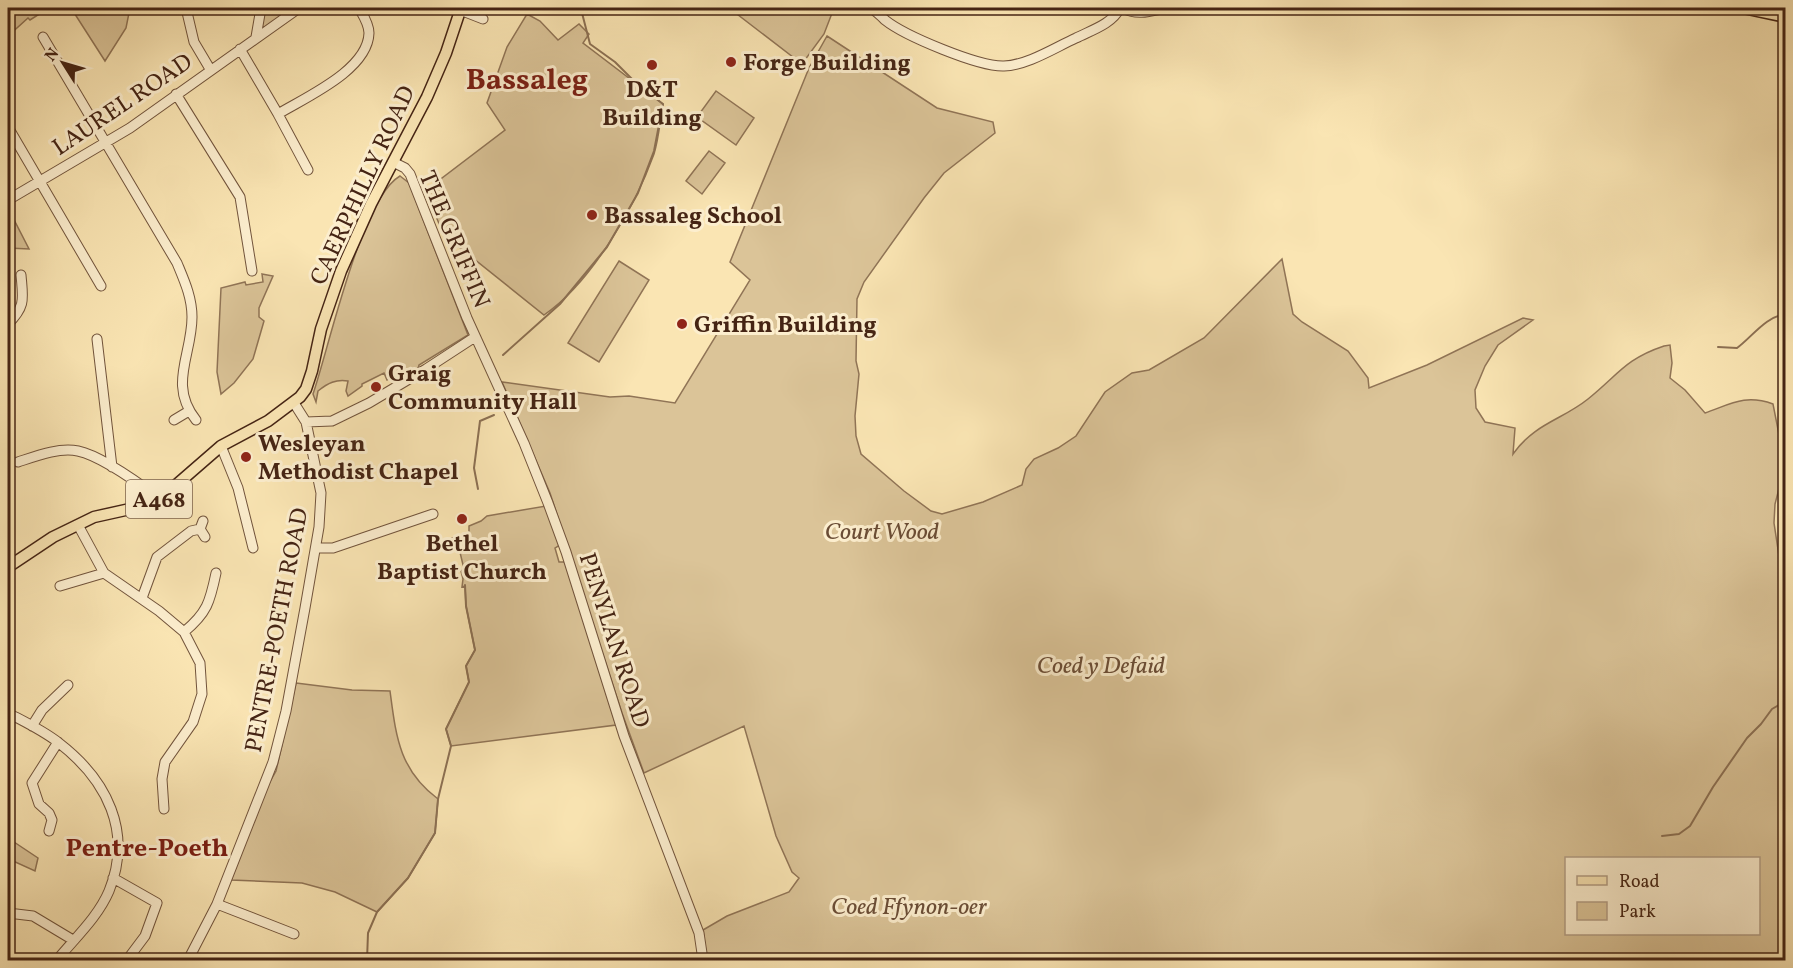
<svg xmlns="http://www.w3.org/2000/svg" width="1793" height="968" viewBox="0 0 1793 968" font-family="Vollkorn,serif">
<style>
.green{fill:#dbc498;stroke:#907456;stroke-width:1.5;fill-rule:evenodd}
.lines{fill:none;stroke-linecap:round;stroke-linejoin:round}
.stream{stroke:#8c7053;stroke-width:2}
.minor-casing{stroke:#72543c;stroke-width:11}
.major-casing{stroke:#452414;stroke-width:13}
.minor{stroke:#fceece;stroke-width:9}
.major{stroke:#fae5b3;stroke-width:10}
.poi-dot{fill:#8f2418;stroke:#fceece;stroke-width:2}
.labels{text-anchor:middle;stroke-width:6;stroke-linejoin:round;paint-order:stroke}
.shield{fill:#fceece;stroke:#7c614c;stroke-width:1.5}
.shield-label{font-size:22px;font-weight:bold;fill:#452414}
.poi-label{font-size:24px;font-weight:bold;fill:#452414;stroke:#fceece;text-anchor:start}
.street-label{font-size:24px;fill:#452414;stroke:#fceece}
.park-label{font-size:24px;font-style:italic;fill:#6a4c35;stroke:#fceece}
.neighbourhood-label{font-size:26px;font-weight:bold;fill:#7a1f14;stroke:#fceece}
.district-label{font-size:30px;font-weight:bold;fill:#7a1f14;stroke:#fceece}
</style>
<rect width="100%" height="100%" fill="#fae5b3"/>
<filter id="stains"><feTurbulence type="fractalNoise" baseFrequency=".00333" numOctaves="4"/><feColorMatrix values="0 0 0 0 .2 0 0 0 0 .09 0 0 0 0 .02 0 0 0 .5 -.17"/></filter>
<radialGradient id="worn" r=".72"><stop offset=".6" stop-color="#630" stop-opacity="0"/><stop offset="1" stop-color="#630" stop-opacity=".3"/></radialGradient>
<!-- green -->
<path class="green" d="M8,8h41l-19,12 -2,-2 -20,18z
M71,8h59l-4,20 -21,33z
M261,8h38l-43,29z
M729,8h-1h106l-10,26 -22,30z
M527,14l13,7 18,19 21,-16 10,10 -6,9 80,61c-3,16 -4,34 -9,50 -19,53 -63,129 -110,161l-100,-80 -19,-44 80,-61 -18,-27 20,-56z
M827,36l110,72 56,14 2,11 -51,40 -20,25 -60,84 -7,17 -1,62 3,13 -4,42 1,20 5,18 43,37 27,20 11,3 41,-12 39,-17 4,-16 8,-10 24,-11 18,-12 29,-44 27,-19 17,-3 55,-32 78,-79 11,55 9,8 46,29 20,27 1,10 58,-23 96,-47 10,2 -35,25 -13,21 -10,24 1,18 9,14 30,6 -2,26c22,-31 49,-34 75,-55 30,-24 37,-40 76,-53l6,-1 2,18 -2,15 15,12 20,23c26,-9 40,-19 68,-9l12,61 -10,39 -1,19 12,79 -1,358h-1078l-4,-30 24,-14 62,-24 10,-14 -7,-6 -16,-36 -32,-110 -100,47 -22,-60 -72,-220 -48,-111 108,15 19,-1 46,7 75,-123 -20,-18 79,-194zM1566,858h192v76h-192z
M716,91l38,27 -18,27 -39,-28z
M709,151l16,12 -23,31 -16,-13z
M400,176l9,7 59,152 -49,30 -1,4 -11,1 -20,10 -3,-7 -22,11v2l-14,10 -2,-5 2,-10c-12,-2 -20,2 -30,10l-2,11 -3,-8c16,-46 48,-196 87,-218z
M8,208l21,41 -21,-1z
M619,261l30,19 -50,82 -31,-19z
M262,274l11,2 -14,32v9l5,4 -11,38 -19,24 -13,11 -4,-22 4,-84 24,-6 1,3 17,-3z
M546,506l14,39 -5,3 4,14h6l51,163 -165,21 -5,-17 23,-47 -3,-16 9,-16 -9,-44 -1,-20 -3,1 1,-8 -2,-8 3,-2 -6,-25 -5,1 -1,-7 17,-4v-8l12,-5 6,-5z
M296,683l56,7 38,1c6,45 9,79 48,108l-3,34 -27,45 -31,34 -42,-20 -33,-9 -71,-3 36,-93 9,-16z
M8,838l30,20 -3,13 -24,-11 -3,7z"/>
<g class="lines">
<!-- stream -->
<path class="stream" d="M1718,347l19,1c15,-11 29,-32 49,-34
M503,355l57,-51 47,-57 31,-54 16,-42 9,-47 -25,-19 -23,-23 -25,-18 -8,-31 1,-5
M478,489l-4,-21 6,-47 14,-6
M1662,836l17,-2 11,-8 23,-39 34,-49 14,-14 11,-15 14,-8
M367,960l1,-27 9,-21 31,-34 27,-45 3,-34 13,-53 -5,-17 23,-47 -3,-16 9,-16 -9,-44 -1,-21"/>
<defs>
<path id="minor" d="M186,8l8,34 16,27
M872,8c4,4 9,8 13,12 20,16 94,47 119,46 24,-1 50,-18 72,-28 16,-8 36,-14 44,-30
M1123,8c14,8 28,3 42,0
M460,10l23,9
M43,37l134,226c7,17 15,34 15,54 0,38 -24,68 4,103
M256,37l5,-29
M240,49l38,65 30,56
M176,94l64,103 12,74
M278,114c28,-17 90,-44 91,-81 0,-9 -6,-18 -10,-25
M8,127l93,159
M393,162l12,6 5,6 57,144 57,125 24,60 18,49 58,184 75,197 4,27
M8,200l122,-72 169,-120
M8,324c18,-18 15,-25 13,-49
M97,339l15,128
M174,420l15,-9
M306,422l26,-1 37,-18 57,-34 49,-32
M221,446l17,42 15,60
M18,462c18,-6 41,-15 60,-11 24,5 62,33 82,48
M203,521l-3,8 5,8
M78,525l26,48 55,38 25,21 16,31 2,31 -9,28 -28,40 -3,17 2,30
M316,548h17l100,-34
M60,586l44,-13
M142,598l15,-41 34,-26 9,-2
M184,632c23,-19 26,-30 32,-59
M8,713c17,9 36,18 51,30 48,37 74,89 50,148 -11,26 -34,47 -52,69
M32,726l10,-16 26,-25
M49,831l3,-11 -3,-7 -10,-9 -7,-21 26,-41
M113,878l44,25 -12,33 -18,24
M217,904l77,30
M8,913l25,3 40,24
M8,960h1
M188,960l29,-56 56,-142 13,-51 19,-103 14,-81 2,-34 -15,-71 -12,-19"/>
<path id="major" d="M1743,8l43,9
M8,567l45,-30 41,-20 45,-10 21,-8 61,-53 47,-25 32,-24 6,-8 6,-18 9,-42 20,-58 30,-67 56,-107 19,-44 15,-45"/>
</defs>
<!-- minor casing -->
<use href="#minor" class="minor-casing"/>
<!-- major casing -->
<use href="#major" class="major-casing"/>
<!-- minor -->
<use href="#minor" class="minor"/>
<!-- major -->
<use href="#major" class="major"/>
</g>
<!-- markers -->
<g class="poi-dot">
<circle cx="731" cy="62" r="6"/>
<circle cx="652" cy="65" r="6"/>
<circle cx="592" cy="215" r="6"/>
<circle cx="682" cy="324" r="6"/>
<circle cx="376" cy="387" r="6"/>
<circle cx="246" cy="457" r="6"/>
<circle cx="462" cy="519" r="6"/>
</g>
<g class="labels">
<!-- shield labels -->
<rect class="shield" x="126" y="480" width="66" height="38" rx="4.5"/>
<g class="shield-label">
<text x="159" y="507">A468</text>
</g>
<!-- poi labels -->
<g class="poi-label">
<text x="743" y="70">Forge Building</text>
<text x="652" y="97" text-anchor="middle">D&amp;T<tspan x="652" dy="28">Building</tspan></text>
<text x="604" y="223">Bassaleg School</text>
<text x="694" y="332">Griffin Building</text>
<text x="388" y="381">Graig<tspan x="388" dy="28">Community Hall</tspan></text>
<text x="258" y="451">Wesleyan<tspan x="258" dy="28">Methodist Chapel</tspan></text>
<text x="462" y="551" text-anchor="middle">Bethel<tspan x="462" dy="28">Baptist Church</tspan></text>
</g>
<!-- street labels -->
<g class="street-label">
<text transform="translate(122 104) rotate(-34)" y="8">LAUREL ROAD</text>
<text transform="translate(362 185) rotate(-65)" y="8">CAERPHILLY ROAD</text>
<text transform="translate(455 239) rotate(67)" y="8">THE GRIFFIN</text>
<text transform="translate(276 630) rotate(-79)" y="8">PENTRE-POETH ROAD</text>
<text transform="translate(615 640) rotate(72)" y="8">PENYLAN ROAD</text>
</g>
<!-- park labels -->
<g class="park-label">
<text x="882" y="539">Court Wood</text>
<text x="1101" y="673">Coed y Defaid</text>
<text x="909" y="914">Coed Ffynon-oer</text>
</g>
<!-- neighbourhood labels -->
<g class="neighbourhood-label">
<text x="147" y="856">Pentre-Poeth</text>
</g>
<!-- district labels -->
<g class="district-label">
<text x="527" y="89">Bassaleg</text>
</g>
</g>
<!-- margin -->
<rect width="1793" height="968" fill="none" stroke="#fae5b3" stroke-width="30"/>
<rect x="9" y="9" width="1775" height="950" fill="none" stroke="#452414" stroke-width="3"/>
<rect x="15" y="15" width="1763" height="938" fill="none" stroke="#452414" stroke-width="1.5"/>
<!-- legend -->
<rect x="1565" y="857" width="195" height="78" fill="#fceece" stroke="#b39d84" stroke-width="1.5"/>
<rect x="1577" y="876" width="30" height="9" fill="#fae5b3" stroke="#b39d84" stroke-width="1.5"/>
<text x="1619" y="887" font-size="18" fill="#452414">Road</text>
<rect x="1577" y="902" width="30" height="18" fill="#dbc498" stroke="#b39d84" stroke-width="1.5"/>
<text x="1619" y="917" font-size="18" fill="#452414">Park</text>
<!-- north arrow -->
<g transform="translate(63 63) rotate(307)" stroke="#fceece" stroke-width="4.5" paint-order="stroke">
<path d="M0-4.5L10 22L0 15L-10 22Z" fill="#452414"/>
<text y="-9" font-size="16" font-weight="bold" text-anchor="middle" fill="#452414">N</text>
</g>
<rect width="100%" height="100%" filter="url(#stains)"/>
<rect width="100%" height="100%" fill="url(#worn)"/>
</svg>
